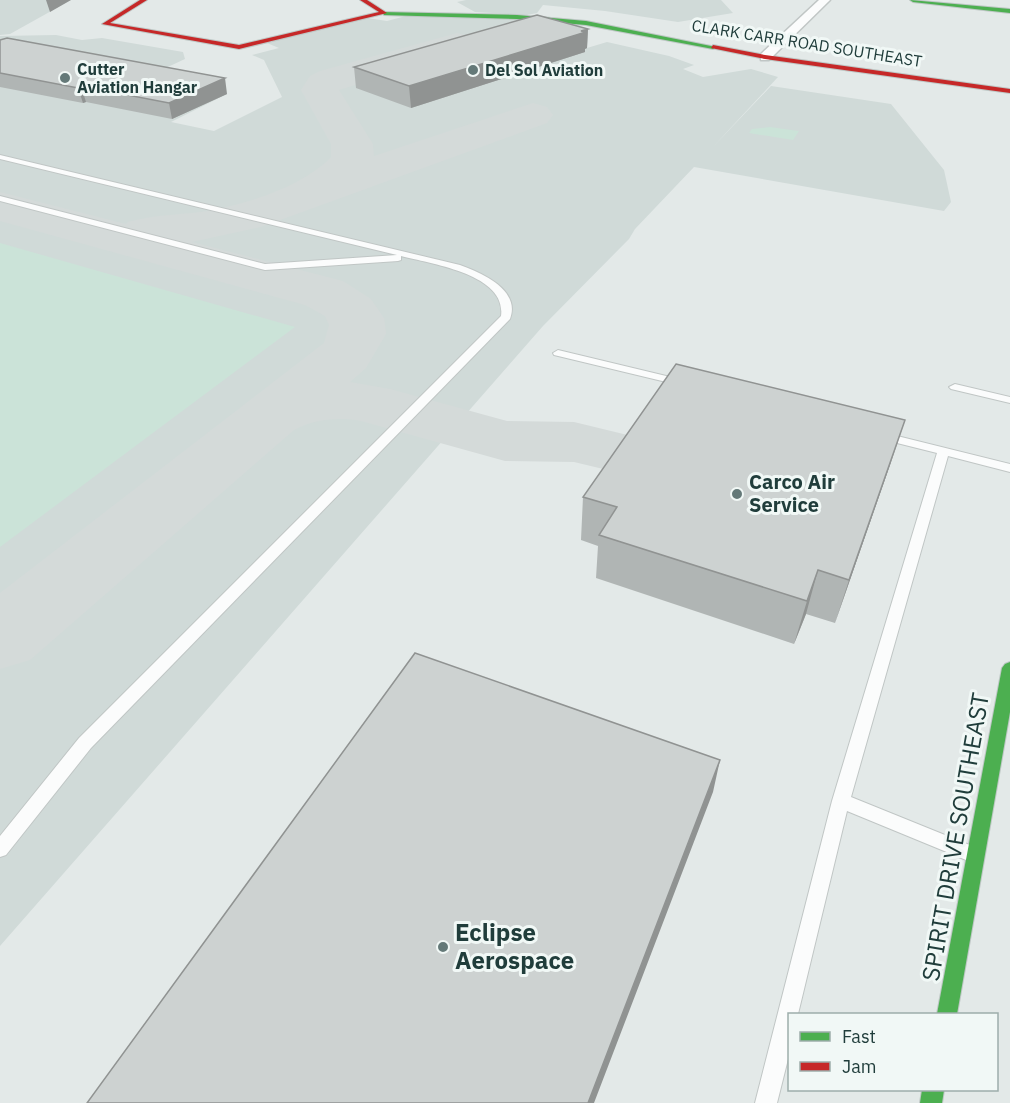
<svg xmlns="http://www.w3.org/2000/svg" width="1010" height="1103" viewBox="0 0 1010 1103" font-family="'IBM Plex Sans',sans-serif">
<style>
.built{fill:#d0dad8}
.green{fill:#cbe3d8}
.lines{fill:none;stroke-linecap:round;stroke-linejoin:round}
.taxiway{fill:#d4dad9;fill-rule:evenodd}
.lane-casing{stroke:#c0c6c5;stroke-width:2}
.street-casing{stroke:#c0c6c5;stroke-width:3}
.fast-casing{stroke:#bec7c5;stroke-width:2}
.jam-casing{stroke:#bec7c5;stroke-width:2}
.lane{fill:#fbfcfc;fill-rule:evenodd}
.street{fill:#fbfcfc;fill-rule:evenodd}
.fast{fill:#4caf50;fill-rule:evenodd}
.jam{fill:#c62828;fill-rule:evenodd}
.wall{fill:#b0b5b4}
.shaded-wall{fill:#909392}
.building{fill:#cdd2d1;stroke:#909392;stroke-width:1.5}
.poi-dot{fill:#647978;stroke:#f1f8f6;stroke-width:2}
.labels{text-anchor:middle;stroke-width:6;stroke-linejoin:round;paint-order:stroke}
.far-street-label{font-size:16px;fill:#203d3b;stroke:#f1f8f6}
.far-poi-label{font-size:16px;font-weight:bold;fill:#203d3b;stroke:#f1f8f6;text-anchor:start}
.poi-label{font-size:20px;font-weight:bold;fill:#203d3b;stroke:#f1f8f6;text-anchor:start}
.near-street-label{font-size:24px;fill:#203d3b;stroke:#f1f8f6}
.near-poi-label{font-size:24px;font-weight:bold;fill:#203d3b;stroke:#f1f8f6;text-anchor:start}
</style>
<rect width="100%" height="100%" fill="#e3e9e8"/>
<!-- built -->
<path class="built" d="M0,0h71l-61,34 -10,1z
M466,0h255l12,13 -55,9 -73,-11 -62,-6 -6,8 -10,2 -52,-3 -18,-10z
M406,16l115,4 66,28 20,-6 62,14 25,9 -11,4 20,8 48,-8 27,8 -66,71 59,-62 120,18 53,66 7,32 -7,9 -250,-44 -59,62 -6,10 -86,87 -543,620v-910l56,-1 26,5 20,-2 81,14 2,7 -41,19 83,16 -56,28 43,9 68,-34 -18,-37 -12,-5 27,-7 -12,-5 100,-25 20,3z"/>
<!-- green -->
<path class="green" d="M770,127l29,4 -6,9 -44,-7 3,-4z
M0,243l295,84 -295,220z"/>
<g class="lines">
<!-- taxiway -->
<path class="taxiway" d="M457,33l12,3 5,7 -5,7 -130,40 34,54 1,12 159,-53 14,4 6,8 -6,8 -286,104 -69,15 151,39 28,18 13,19 2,16 -20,34 -16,14 40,7 117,32 67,1 70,17 10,14 -10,14 -24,6 -46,-11 -69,-1 -144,-40c-25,-4 -45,-2 -67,9l-264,230 -30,9v-76l324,-250 5,-18 -4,-9 -20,-11 -305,-84v-29l126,32 2,-2c24,-7 48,-7 73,-10 41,-6 102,-25 130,-55v-13l-30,-54 9,-14 10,-5z"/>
<defs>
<path id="lane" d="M0,155l460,110c22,8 61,25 50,54l-419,429 -85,107 -6,2v-21l79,-98 422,-422c6,-42 -70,-52 -100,-60v4l-3,1 -133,9 -265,-69v-5l265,68 132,-9 -397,-96z
M558,350l129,31 1,2 -5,3 -129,-31 -1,-2z
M955,384l55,13v6l-59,-14 -2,-2z
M881,432l129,32v8l-62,-16 -97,341 126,51 3,6 -3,6 -6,2 -124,-51 -49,203h-8v37l-13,52h-22l77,-302 105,-348 -60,-15 -2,-2 2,-2z"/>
<path id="street" d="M819,0h11l-61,60h-8v-6z"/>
<path id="fast" d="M910,0l100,9v4l-97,-11z
M382,12l135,3 69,6 130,26 -3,2 -127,-24 -69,-6 -133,-4z
M1010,662v50l-53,302h-20l65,-346 3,-4z
M922,1090h22l-2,13h-22z"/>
<path id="jam" d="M140,0h7l-37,23 129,22 140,-33 -19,-12h7l20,13 -148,36 -137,-25z
M713,45l52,10 245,34v4l-245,-34 -54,-11z"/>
</defs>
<!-- lane casing -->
<use href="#lane" class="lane-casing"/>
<!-- street casing -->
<use href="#street" class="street-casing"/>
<!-- fast casing -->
<use href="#fast" class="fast-casing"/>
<!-- jam casing -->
<use href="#jam" class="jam-casing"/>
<!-- lane -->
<use href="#lane" class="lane"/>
<!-- street -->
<use href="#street" class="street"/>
<!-- fast -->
<use href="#fast" class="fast"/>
<!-- jam -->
<use href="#jam" class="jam"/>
</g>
<!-- wall -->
<path class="wall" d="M588,29l-1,19 -2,1v3l-174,56 -55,-20 -2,-21z
M0,40l227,54 -55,25 -86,-17 -3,1 -83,-16z
M891,462l-56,161 -29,-9 -12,30 -198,-66 2,-32 -17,-6 2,-43z"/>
<!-- shaded-wall -->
<path class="shaded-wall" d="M46,0h25l-21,12z
M588,29l-1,19 -2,1v3l-174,56 -2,-22z
M225,78l2,16 -55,25 -3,-16z
M81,86l5,16 -3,1 -5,-15z
M905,420l-14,42 -56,161 14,-43z
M818,570l-12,44 -12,30 13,-43z
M720,760l-7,32 -119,311h-6z"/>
<!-- building -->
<path class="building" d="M537,15l51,14 -7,2 5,1 -177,54 -55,-19z
M7,38l218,40 -56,25 -88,-17 -3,2 -78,-15v-33z
M676,364l229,56 -56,160 -31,-10 -11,31 -208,-66 18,-28 -34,-10z
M415,653l305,107 -132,343h-501z"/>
<!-- markers -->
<g class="poi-dot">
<circle cx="473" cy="70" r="6"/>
<circle cx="65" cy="78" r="6"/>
<circle cx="737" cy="494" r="6"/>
<circle cx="443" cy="947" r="6"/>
</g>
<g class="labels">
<!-- far-street labels -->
<g class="far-street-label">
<text transform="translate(807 43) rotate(9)" y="6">CLARK CARR ROAD SOUTHEAST</text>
</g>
<!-- far-poi labels -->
<g class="far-poi-label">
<text x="77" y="75">Cutter<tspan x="77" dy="18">Aviation Hangar</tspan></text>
<text x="485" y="76">Del Sol Aviation</text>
</g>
<!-- poi labels -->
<g class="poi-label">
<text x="749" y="489">Carco Air<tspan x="749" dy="23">Service</tspan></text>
</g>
<!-- near-street labels -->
<g class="near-street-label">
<text transform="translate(956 837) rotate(-80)" y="8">SPIRIT DRIVE SOUTHEAST</text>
</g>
<!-- near-poi labels -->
<g class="near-poi-label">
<text x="455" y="941">Eclipse<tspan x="455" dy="28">Aerospace</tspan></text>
</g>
</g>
<!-- legend -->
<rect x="788" y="1013" width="210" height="78" fill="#f1f8f6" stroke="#9dadab" stroke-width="1.5"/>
<rect x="800" y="1032" width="30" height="9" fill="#4caf50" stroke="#9dadab" stroke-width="1.5"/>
<text x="842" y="1043" font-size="18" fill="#203d3b">Fast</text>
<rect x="800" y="1062" width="30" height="9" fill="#c62828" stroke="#9dadab" stroke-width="1.5"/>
<text x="842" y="1073" font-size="18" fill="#203d3b">Jam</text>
</svg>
